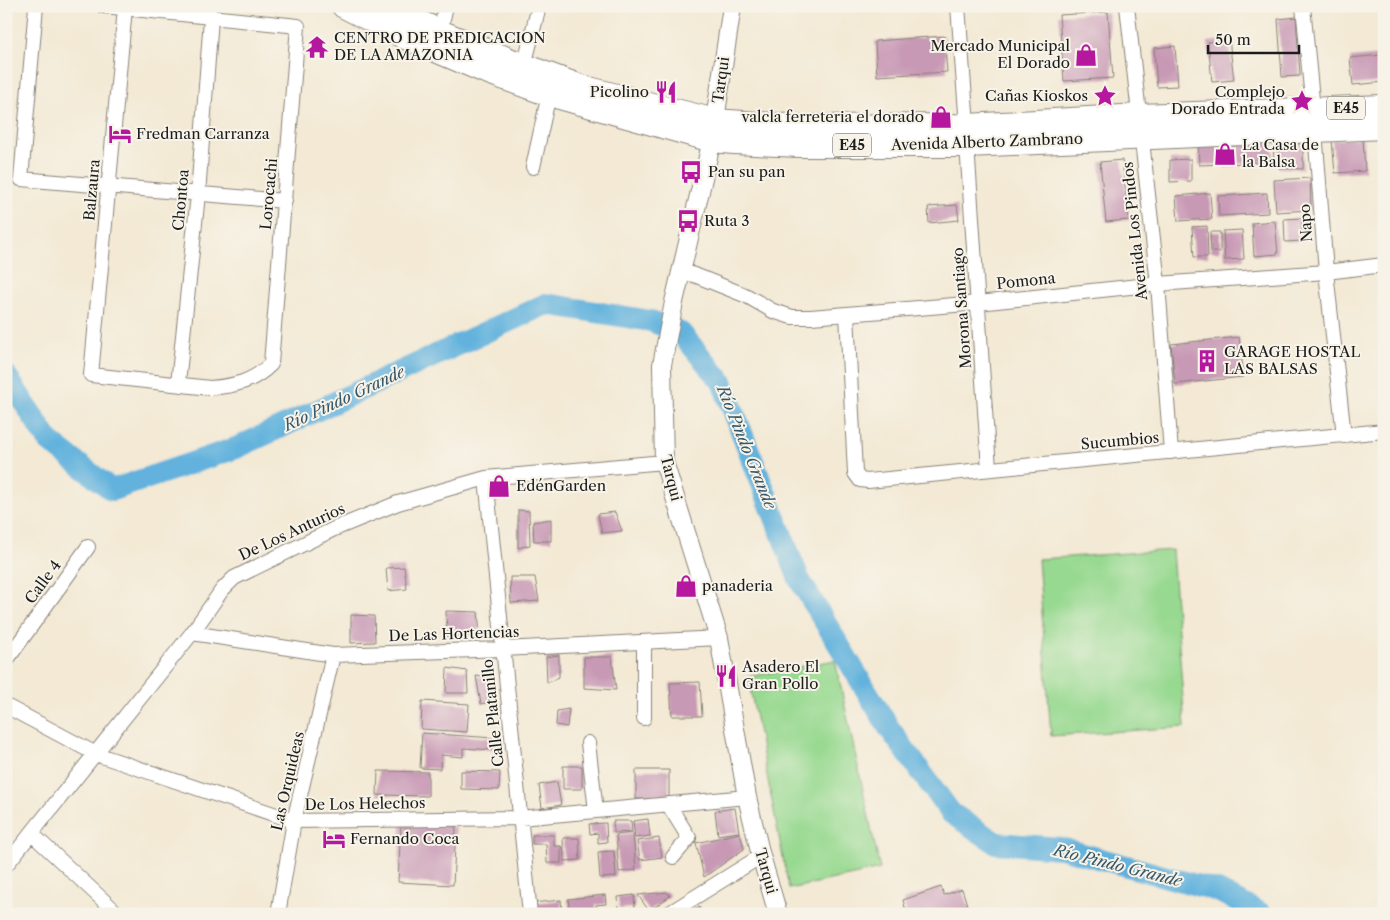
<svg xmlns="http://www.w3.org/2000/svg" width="1390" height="920" viewBox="0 0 1390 920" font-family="'Libre Caslon Text',serif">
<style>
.green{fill:#97d990;stroke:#5a7a56}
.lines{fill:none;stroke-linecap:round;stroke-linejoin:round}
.river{stroke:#62b2dd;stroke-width:22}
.building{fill:#c899b5}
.minor-casing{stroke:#888278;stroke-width:16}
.tertiary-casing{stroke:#888278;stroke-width:20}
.trunk-casing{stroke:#888278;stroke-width:26}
.minor{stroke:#fff;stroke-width:14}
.tertiary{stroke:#fff;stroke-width:18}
.trunk{stroke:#fff;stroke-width:24}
.labels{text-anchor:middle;stroke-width:4;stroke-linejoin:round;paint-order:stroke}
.shield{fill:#f7f3e8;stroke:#5e5c59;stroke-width:1}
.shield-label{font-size:14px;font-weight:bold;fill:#1c1c1c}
.poi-label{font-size:15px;fill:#1c1c1c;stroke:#f7f3e8;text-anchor:start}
.street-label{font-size:15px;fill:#1c1c1c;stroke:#f7f3e8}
.water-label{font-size:16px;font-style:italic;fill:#385869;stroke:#f7f3e8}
</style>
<rect width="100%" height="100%" fill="#f7f3e8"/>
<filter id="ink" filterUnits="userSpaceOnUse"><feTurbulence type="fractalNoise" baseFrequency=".02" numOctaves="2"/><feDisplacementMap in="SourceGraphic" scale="10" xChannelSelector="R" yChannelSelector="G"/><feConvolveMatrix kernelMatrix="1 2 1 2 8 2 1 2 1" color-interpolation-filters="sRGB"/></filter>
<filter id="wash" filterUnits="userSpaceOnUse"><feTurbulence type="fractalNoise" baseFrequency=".0096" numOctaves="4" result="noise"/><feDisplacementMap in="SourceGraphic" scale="20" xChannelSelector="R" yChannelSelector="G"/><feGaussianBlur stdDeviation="1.12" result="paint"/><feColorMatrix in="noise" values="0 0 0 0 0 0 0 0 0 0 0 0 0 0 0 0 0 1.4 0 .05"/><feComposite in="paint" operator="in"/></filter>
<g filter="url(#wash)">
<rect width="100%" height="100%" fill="#f3e9d4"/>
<!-- green -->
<path class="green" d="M1172,550l13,177 -134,9 -13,-177z
M835,660l45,209 -91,20 -41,-212z"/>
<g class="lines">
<!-- river -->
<path class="river" d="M6,375l43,66 63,49 124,-42 310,-144 105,17 30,12 41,49 77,197 90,149 62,85 45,30 65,5 157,43 44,23"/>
</g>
<g id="blocks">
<!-- building -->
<path class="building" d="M1108,12l5,66 -49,3 -5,-66z
M1296,17l4,59 -18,1 -4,-58z
M944,36l3,36 -70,4 -2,-35z
M1229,39l5,41 -22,2 -4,-40z
M1175,46l3,40 -21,1 -3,-39z
M1381,55l3,27 -31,3 -3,-27z
M1363,138l2,33 -30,2 -3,-33z
M1273,139l1,23 -75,3 -1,-24z
M1279,144h24v25l-24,-1z
M1191,159v22l-21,1v-22z
M1122,160l7,60 -23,2 -6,-60z
M1310,178l1,32 -35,2 -2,-32z
M1210,193l2,26 -34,2 -2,-25z
M1267,193l1,20 -49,3 -1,-20z
M957,205l2,15 -30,3 -1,-16z
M1302,218v23l-17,1 -1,-23z
M1275,221l3,33 -24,2 -2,-33z
M1207,226l1,31h-14l-2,-30z
M1242,230l2,29 -19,1 -2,-29z
M1210,232h10v20h-9z
M1239,337l5,40 -69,7 -4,-40z
M518,510l11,1 1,34 -12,3z
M615,512l7,19 -20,2 -4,-19z
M551,519v22h-17l-1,-19z
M404,567l3,22 -19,2 -2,-23z
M510,577h25l4,24 -28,2z
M446,611l32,1 2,23 -33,2z
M351,615l23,1 1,26 -24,1z
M559,655v22l-12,6 -1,-26z
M584,657h28l4,33 -32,-2z
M447,668l20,3 1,22h-22z
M476,676l15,2 5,23 -15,3z
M700,682l2,34h-30l-2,-33z
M422,701l47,3 -2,28 -46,-3z
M569,709l-2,18 -11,-2 1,-14z
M422,733l72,5 -1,12 -30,-2v9l-22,-2 -1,14 -20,-1z
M563,766h19v23h-19z
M636,770h33v29h-33z
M378,771l50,1v24l-51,-1z
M461,771l39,1 -1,18 -38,-1z
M557,782l4,23 -19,3 -3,-23z
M735,808l4,24 -21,3 -3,-24z
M648,819l2,17 -15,2 -2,-17z
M613,821h18l1,11 -18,1z
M606,823l1,19 -9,1v-10l-8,1 -1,-10z
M401,824l55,3 -3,58 -55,-3z
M633,833l3,37 -17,2 -3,-37z
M740,833l4,16 -40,28 -8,-34z
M532,835h22v11h7v17h-14l-1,-19h-14z
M563,838h16l1,22 -16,1z
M659,838l3,19 -22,3 -3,-19z
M614,851l2,26 -16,1 -2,-26z
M941,887l3,8 18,-6 8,25h-72l8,-3 -3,-11z
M667,892l3,4 -21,15 -11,-16z
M605,895l1,9 -10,1 1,9h-27l-2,-15z
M634,895l1,13 -16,1 -1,-12z
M561,900l1,13 -28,1 -1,-11z
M699,907l4,7h-16z"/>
</g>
</g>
<g filter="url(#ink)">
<use href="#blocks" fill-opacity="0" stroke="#888278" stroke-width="1"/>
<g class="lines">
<defs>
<path id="minor" d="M36,6l-15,173 264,22
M103,6l195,20 -27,338c-18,18 -37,22 -61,24l-119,-13 34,-367
M958,6l9,120
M1127,6l31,278 13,168
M1303,6l12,125 11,141 18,164
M440,32l6,-26
M524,66l15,-60
M967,145l22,324
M533,167l16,-73
M681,271l16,5 50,20 26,15 19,6h19l167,-14 180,-19 168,-12 58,-7
M847,314l8,159 5,7 8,1 516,-50
M178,383l20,-188 13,-177 -3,-12
M486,478l44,436
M192,633l141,22 170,-6 216,-11
M644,642v76
M6,661l82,-114
M6,706l90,48 198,67 226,-3 227,-21
M588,743l8,68
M668,804l21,34 -16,19
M32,834l86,80
M6,865l186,-232 30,-43 12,-12 100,-49 64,-26 88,-25 178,-16
M278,914l16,-93 39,-166
M668,914l93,-58"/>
<path id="tertiary" d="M732,6l-20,134 -38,162 -12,63 2,97 55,176 28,159 14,59 17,58"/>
<path id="trunk" d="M344,6l61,31 78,33 66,24 163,46 22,2 66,3h167l417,-18
M386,6l54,26 84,34 57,21 134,34 86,6 166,-1 172,-10 245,-9"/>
</defs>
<!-- minor casing -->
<use href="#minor" class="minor-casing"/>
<!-- tertiary casing -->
<use href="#tertiary" class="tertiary-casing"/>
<!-- trunk casing -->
<use href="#trunk" class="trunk-casing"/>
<!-- minor -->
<use href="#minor" class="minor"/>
<!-- tertiary -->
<use href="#tertiary" class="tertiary"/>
<!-- trunk -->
<use href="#trunk" class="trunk"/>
</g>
</g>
<!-- icons -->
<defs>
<symbol id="temple-bare" viewBox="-9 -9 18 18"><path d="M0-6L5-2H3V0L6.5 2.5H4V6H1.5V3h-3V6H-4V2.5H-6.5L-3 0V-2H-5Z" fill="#b5179e" stroke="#f7f3e8" stroke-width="2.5" paint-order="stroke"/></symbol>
<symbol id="shop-bare" viewBox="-9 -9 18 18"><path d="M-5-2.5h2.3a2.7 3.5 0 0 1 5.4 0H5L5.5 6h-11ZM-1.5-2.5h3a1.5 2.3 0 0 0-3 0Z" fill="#b5179e" stroke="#f7f3e8" stroke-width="2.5" paint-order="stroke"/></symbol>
<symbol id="restaurant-bare" viewBox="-9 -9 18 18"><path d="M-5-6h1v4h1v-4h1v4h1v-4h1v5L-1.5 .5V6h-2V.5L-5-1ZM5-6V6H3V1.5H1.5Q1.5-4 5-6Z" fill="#b5179e" stroke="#f7f3e8" stroke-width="2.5" paint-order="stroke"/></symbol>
<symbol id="sight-bare" viewBox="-9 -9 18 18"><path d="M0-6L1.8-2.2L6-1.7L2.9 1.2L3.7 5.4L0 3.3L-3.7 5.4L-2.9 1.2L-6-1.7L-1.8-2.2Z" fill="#b5179e" stroke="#f7f3e8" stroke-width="2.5" paint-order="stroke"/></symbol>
<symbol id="hotel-bare" viewBox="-9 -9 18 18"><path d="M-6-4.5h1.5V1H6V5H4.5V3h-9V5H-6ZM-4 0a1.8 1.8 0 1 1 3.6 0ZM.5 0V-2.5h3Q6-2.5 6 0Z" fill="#b5179e" stroke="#f7f3e8" stroke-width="2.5" paint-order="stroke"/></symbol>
<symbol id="bus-bare" viewBox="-9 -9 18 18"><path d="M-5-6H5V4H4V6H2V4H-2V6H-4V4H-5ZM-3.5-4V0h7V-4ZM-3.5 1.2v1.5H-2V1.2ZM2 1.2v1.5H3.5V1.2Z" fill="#b5179e" stroke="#f7f3e8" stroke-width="2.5" paint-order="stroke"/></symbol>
<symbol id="building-bare" viewBox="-9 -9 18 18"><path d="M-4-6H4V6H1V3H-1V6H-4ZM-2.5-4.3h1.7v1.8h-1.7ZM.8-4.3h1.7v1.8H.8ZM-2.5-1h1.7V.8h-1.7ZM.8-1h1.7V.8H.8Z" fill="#b5179e" stroke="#f7f3e8" stroke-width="2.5" paint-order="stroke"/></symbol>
</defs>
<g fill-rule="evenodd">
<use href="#temple-bare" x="301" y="31" width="32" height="32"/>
<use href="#shop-bare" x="1070" y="39" width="32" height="32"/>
<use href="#restaurant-bare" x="650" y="76" width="32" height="32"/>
<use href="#sight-bare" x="1089" y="80" width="32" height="32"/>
<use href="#sight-bare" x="1286" y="85" width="32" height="32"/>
<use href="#shop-bare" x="925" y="101" width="32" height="32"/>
<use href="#hotel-bare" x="104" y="118" width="32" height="32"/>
<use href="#shop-bare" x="1209" y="138" width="32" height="32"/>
<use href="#bus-bare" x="675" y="156" width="32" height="32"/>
<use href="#bus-bare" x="672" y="205" width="32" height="32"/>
<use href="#building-bare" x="1191" y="345" width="32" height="32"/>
<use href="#shop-bare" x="483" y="470" width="32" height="32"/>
<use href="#shop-bare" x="670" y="570" width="32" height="32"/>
<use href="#restaurant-bare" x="710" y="660" width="32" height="32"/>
<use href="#hotel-bare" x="318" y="823" width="32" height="32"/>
</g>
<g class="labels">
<!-- shield labels -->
<g class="shield">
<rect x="1327" y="96.5" width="38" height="23" rx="4"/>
<rect x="833" y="133.5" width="38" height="23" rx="4"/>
</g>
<g class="shield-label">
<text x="1346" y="113">E45</text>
<text x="852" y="150">E45</text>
</g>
<!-- poi labels -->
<g class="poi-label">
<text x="334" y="43">CENTRO DE PREDICACION<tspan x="334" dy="17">DE LA AMAZONIA</tspan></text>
<text x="1070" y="51" text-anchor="end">Mercado Municipal<tspan x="1070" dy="17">El Dorado</tspan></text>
<text x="649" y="97" text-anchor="end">Picolino</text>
<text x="1285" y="97" text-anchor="end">Complejo<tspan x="1285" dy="17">Dorado Entrada</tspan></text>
<text x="1088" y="101" text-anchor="end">Cañas Kioskos</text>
<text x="924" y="122" text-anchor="end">valcla ferreteria el dorado</text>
<text x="136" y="139">Fredman Carranza</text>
<text x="1242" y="150">La Casa de<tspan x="1242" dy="17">la Balsa</tspan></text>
<text x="708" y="177">Pan su pan</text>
<text x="704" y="226">Ruta 3</text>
<text x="1224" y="357">GARAGE HOSTAL<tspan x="1224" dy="17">LAS BALSAS</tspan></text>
<text x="516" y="491">EdénGarden</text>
<text x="702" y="591">panaderia</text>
<text x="742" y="672">Asadero El<tspan x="742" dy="17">Gran Pollo</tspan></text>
<text x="350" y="844">Fernando Coca</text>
</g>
<!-- street labels -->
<g class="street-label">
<text transform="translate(721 80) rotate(-82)" y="5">Tarqui</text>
<text transform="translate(987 142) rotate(-2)" y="5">Avenida Alberto Zambrano</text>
<text transform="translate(92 190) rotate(-85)" y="5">Balzaura</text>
<text transform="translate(269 194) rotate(-85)" y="5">Lorocachi</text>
<text transform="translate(181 200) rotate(-85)" y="5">Chontoa</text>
<text transform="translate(1306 223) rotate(-94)" y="5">Napo</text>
<text transform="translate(1135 231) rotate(-96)" y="5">Avenida Los Pindos</text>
<text transform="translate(1026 281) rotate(-6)" y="5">Pomona</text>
<text transform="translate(962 308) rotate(-94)" y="5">Morona Santiago</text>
<text transform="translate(1120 441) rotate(-5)" y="5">Sucumbios</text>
<text transform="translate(671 478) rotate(76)" y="5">Tarqui</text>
<text transform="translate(292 532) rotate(-25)" y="5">De Los Anturios</text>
<text transform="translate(43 582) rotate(-54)" y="5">Calle 4</text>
<text transform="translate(454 634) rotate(-2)" y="5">De Las Hortencias</text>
<text transform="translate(493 713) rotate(-96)" y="5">Calle Platanillo</text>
<text transform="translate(288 781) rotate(-77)" y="5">Las Orquideas</text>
<text transform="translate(365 804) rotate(-1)" y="5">De Los Helechos</text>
<text transform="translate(766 871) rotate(74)" y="5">Tarqui</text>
</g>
<!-- water labels -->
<g class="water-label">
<text transform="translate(344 398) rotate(-25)" y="6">Río Pindo Grande</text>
<text transform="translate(747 447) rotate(68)" y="6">Río Pindo Grande</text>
<text transform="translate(1118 865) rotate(14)" y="6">Río Pindo Grande</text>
</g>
</g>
<!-- margin -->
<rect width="1390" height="920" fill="none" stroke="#f7f3e8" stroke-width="25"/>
<!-- scale -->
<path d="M1208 45v8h91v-8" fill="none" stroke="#1c1c1c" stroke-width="2.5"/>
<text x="1215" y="45" font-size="15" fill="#1c1c1c" stroke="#f7f3e8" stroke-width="4" paint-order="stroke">50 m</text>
</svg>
